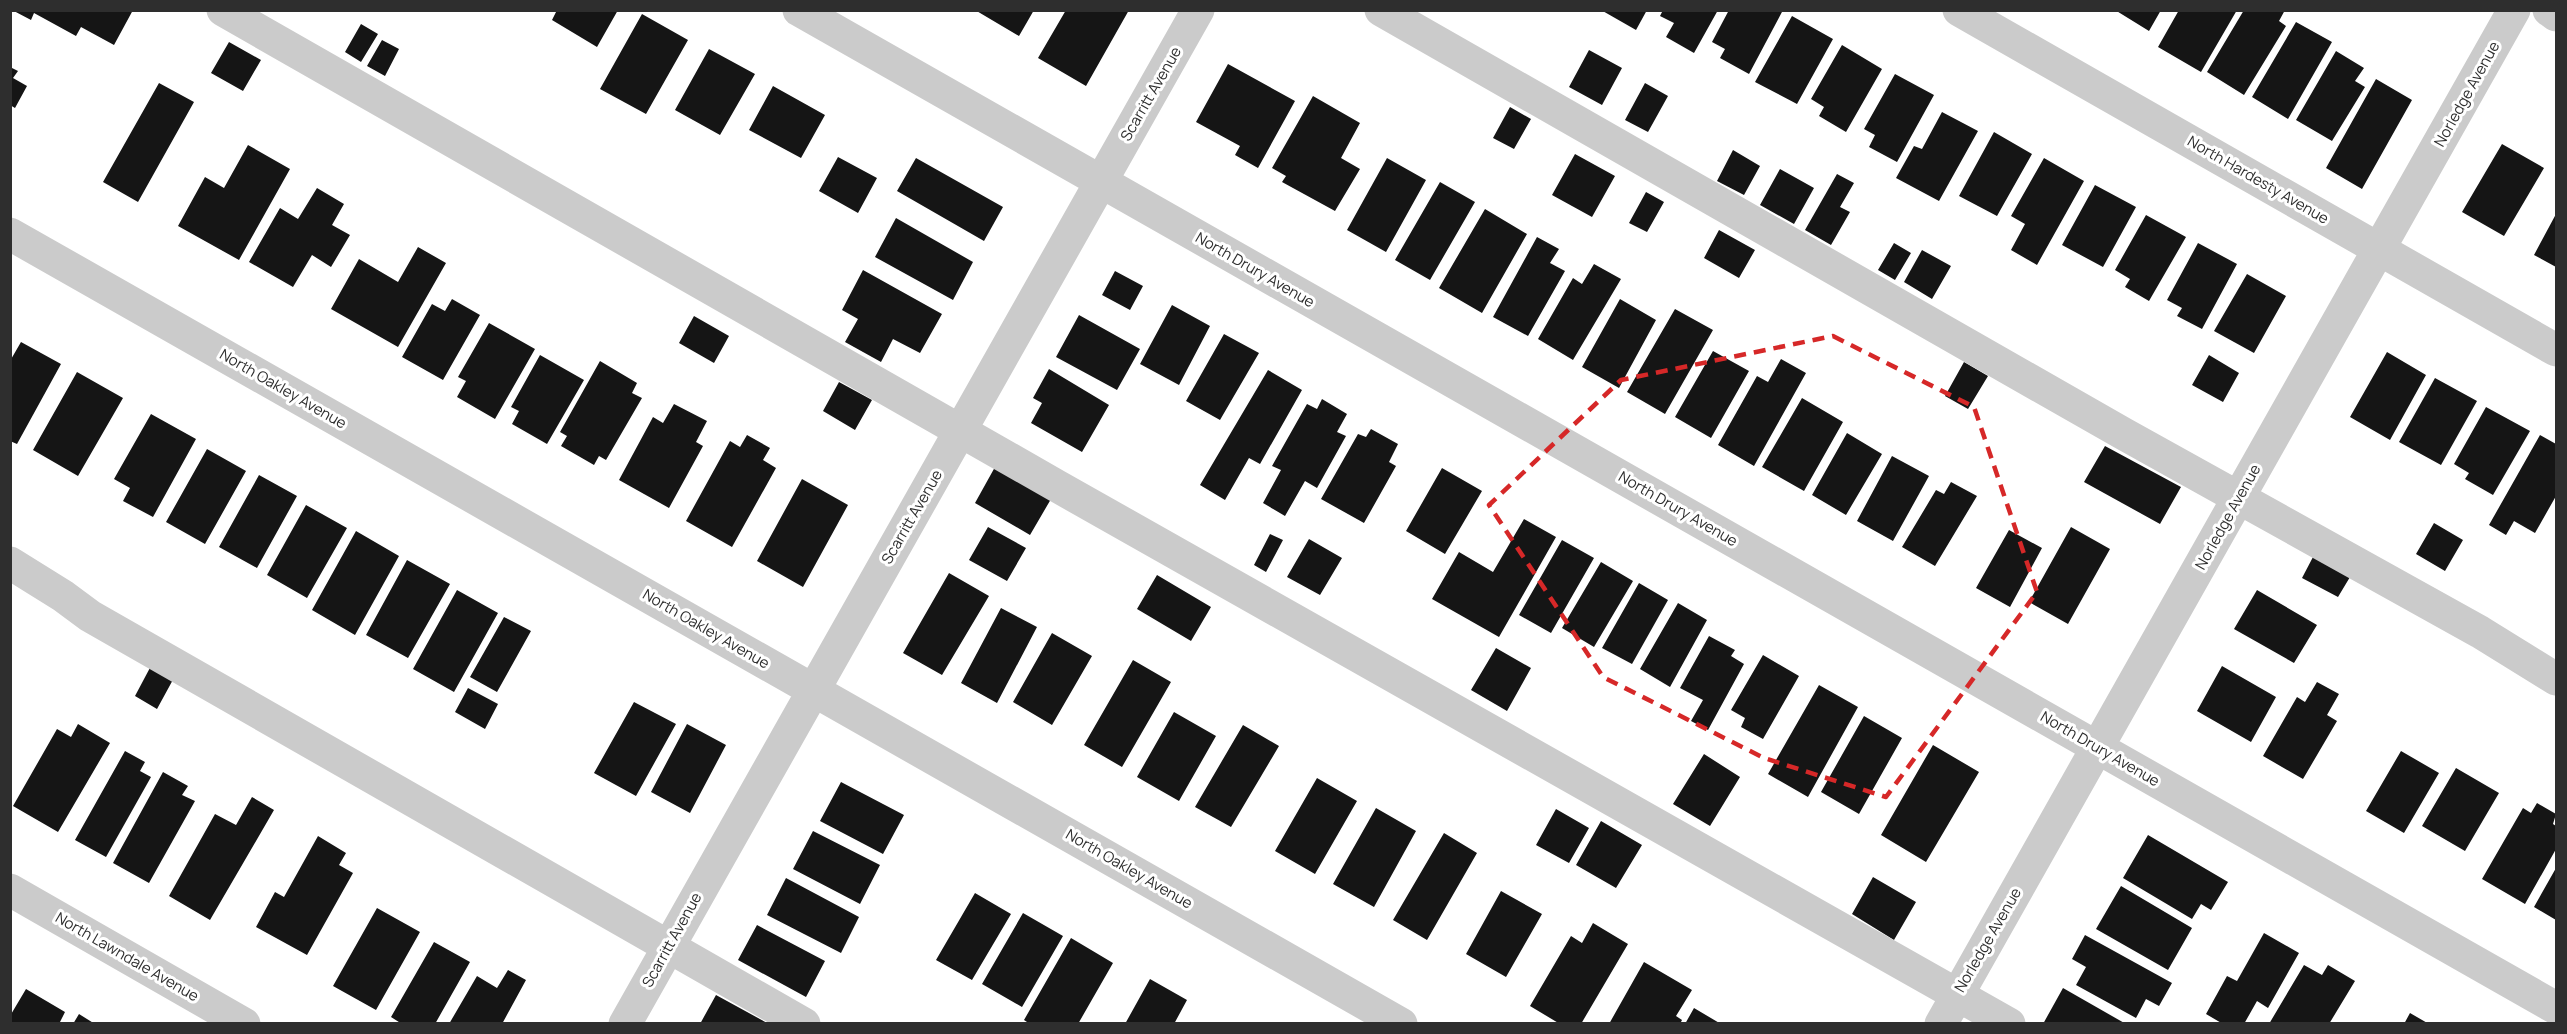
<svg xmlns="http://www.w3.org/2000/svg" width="2567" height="1034" viewBox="0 0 2567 1034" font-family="Manrope,sans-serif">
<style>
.building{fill:#151515}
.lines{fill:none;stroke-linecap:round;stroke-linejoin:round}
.minor{stroke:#cbcbcb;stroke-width:33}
.marked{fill:none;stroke:#d62828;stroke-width:4.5;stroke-dasharray:12 8;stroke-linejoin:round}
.labels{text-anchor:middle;stroke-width:6;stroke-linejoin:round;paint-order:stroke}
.street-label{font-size:15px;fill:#2e2e2e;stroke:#fff}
</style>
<rect width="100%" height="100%" fill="#fff"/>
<!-- building -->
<path class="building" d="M12,10h121l-19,35 -33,-18 -5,9 -42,-23 -3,7z
M557,10h61l-21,37 -45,-27z
M975,10h59l-15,26z
M1066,10h63l-43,76 -48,-28z
M1601,10h46l-11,20z
M1663,10h55l-24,43 -28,-16 8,-14 -14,-7z
M1729,10h54l-34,64 -29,-16 5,-9 -13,-7z
M2115,10h46l-12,21z
M2179,10h58l-36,62 -43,-25z
M2244,10h41l-6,11 7,5 -42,69 -37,-23z
M642,14l46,26 -42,74 -46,-25z
M1792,16l41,23 -36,65 -42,-22z
M2296,22l36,20 -44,77 -36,-22z
M361,24l17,10 -17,28 -16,-10z
M382,40l17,9 -14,27 -18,-10z
M229,42l32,18 -18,31 -32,-18z
M1842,45l40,24 -36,63 -27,-16 5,-9 -13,-8z
M709,49l46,25 -35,61 -45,-25z
M1589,50l33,18 -20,37 -33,-18z
M2336,51l28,17 -9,13 10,6 -33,54 -36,-21z
M1228,64l67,37 -37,67 -23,-13 5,-9 -44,-24z
M10,67l8,4 -5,7 14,8 -12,22 -5,-3z
M1895,74l39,21 -37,67 -28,-15 6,-12 -11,-6z
M2376,79l36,21 -50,89 -36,-21z
M159,83l35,19 -56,100 -35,-20z
M1645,83l23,13 -20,36 -23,-12z
M773,86l52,29 -24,43 -52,-28z
M1313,96l47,27 -19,35 19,11 -25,42 -53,-29 4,-6 -14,-8z
M1510,107l21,12 -17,30 -21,-11z
M1942,112l36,19 -39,70 -43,-23 18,-32 8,3z
M1994,132l38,22 -35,62 -38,-20z
M2502,144l42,24 -40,68 -42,-24z
M248,145l42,24 -51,91 -61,-34 27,-49 19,11z
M1733,150l27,16 -16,29 -27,-14z
M1575,154l40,22 -23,41 -40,-22z
M838,157l39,21 -19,35 -39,-22z
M916,158l87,49 -19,34 -87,-50z
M1387,158l39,22 -40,72 -39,-22z
M2044,158l40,23 -47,84 -26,-15 14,-26 -14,-8z
M1780,169l34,19 -20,36 -34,-19z
M1837,174l17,9 -14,24 10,5 -19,33 -26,-15z
M1440,182l35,20 -45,78 -35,-20z
M2095,185l41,22 -33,60 -41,-22z
M317,188l27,16 -12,21 18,10 -19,32 -19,-12 -19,32 -44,-25 31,-54 18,11z
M1646,192l18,10 -17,30 -18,-9z
M1485,209l42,25 -45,79 -43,-25z
M2556,214v53l-22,-12z
M2146,215l40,22 -37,64 -24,-14 5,-8 -15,-9z
M896,218l77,44 -20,38 -78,-43z
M1719,230l36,20 -16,28 -35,-20z
M1537,237l22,12 -9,14 15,8 -37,65 -35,-19z
M1894,243l17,10 -16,27 -17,-10z
M2198,243l39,21 -35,65 -25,-13 5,-8 -15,-8z
M418,247l28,16 -48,84 -67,-38 28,-50 39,23z
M1922,250l29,16 -19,33 -28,-17z
M1594,264l27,15 -48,81 -35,-21 35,-61 9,6z
M863,270l79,44 -22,39 -27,-14 -12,23 -36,-20 13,-23 -16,-9z
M1115,271l28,15 -13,24 -28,-15z
M2247,274l39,22 -32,57 -40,-22z
M452,299l28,16 -37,65 -41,-23 30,-53 13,7z
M1620,299l36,21 -37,68 -37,-21z
M1172,305l38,21 -31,59 -39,-21z
M1675,309l38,21 -48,84 -38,-22z
M1079,315l61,34 -23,41 -61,-33z
M694,316l35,20 -15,27 -35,-20z
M489,323l46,26 -40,70 -38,-22 9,-16 -8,-4z
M1224,334l35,19 -39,67 -34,-19z
M21,342l40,22 -44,80 -7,-3v-80z
M1713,351l36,20 -38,67 -36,-21z
M2387,352l39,23 -36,65 -40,-23z
M540,355l44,25 -37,64 -35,-20 7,-13 -8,-4z
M2209,355l30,18 -16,29 -31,-17z
M1781,359l25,14 -52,93 -36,-21 39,-69 11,6z
M600,361l37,22 -5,10 10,5 -36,62 -7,-4 -5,9 -33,-19 6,-10 -7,-4z
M1964,362l24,14 -20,33 -23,-13z
M1049,369l60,36 -27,47 -51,-29 11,-20 -9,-5z
M1268,370l34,20 -42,74 -11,-6 -24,42 -25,-15z
M77,372l46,26 -45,78 -45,-26z
M2435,378l42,23 -36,64 -42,-23z
M839,382l33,18 -17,30 -32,-19z
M1802,398l41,24 -39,69 -42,-24z
M1322,399l25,15 -10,18 9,4 -29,52 -12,-7 -20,35 -22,-13 18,-33 -9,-4 35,-62 10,5z
M674,404l33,17 -11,21 7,4 -34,62 -50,-28 34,-63 10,6z
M2486,407l44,24 -37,64 -28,-16 4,-6 -15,-9z
M151,414l45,25 -43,78 -30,-16 7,-13 -16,-9z
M1371,429l27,15 -9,18 7,4 -32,57 -43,-24 37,-65 8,3z
M1847,433l35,21 -36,61 -34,-20z
M747,435l23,13 -7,12 13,8 -44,79 -46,-26 44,-80 10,6z
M2540,435l16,9v52l-21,37 -21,-12 -8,14 -17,-10z
M2105,446l76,41 -21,37 -76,-42z
M207,449l39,22 -41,73 -39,-22z
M1892,456l37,20 -36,65 -36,-20z
M995,467l56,32 -21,36 -55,-32z
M1442,468l40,23 -37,63 -39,-23z
M259,475l38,21 -40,72 -38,-21z
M802,479l46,26 -45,82 -46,-26z
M1951,482l26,14 -42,70 -33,-19 34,-57 8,4z
M306,505l41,23 -40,70 -40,-23z
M1524,519l32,18 -57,100 -67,-38 27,-47 34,20z
M2434,523l29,17 -18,31 -29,-17z
M988,527l38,21 -19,33 -38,-21z
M2071,527l39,22 -42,75 -39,-22z
M2009,530l33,18 -32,59 -34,-19z
M356,531l43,25 -44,79 -43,-25z
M1270,534l13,6 -17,32 -12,-7z
M1309,539l33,19 -22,37 -33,-18z
M1562,540l32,18 -43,75 -32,-18z
M2313,557l37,20 -12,20 -36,-19z
M407,560l43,24 -42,74 -42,-23z
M1601,562l32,19 -39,66 -32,-19z
M949,573l40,23 -47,79 -39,-22z
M1157,575l54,32 -20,34 -54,-32z
M1639,583l29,17 -36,64 -30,-16z
M457,590l41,23 -44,79 -41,-23z
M2257,590l60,35 -23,38 -60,-34z
M1678,603l29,17 -37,67 -30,-18z
M1001,608l36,19 -40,76 -36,-20z
M504,617l27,14 -34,61 -27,-15z
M1052,633l40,23 -40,69 -39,-23z
M1709,636l26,14 -4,6 13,8 -36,66 -17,-9 12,-21 -23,-12z
M1496,648l35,20 -24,43 -36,-21z
M1763,655l36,21 -36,63 -22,-12 4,-9 -14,-8z
M1133,660l38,22 -49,85 -38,-22z
M152,664l23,12 -18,33 -22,-13z
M2222,666l54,31 -25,45 -54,-31z
M2317,682l22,12 -12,21 10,6 -34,58 -40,-23 34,-59 8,5z
M1819,685l39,22 -50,90 -40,-23z
M468,688l30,16 -13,25 -30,-17z
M634,702l42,22 -40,72 -42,-23z
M1174,712l42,24 -37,65 -42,-24z
M1864,716l38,22 -43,76 -38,-22z
M78,724l32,19 -52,89 -45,-26 44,-77 14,8z
M687,724l39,21 -36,68 -39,-21z
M1243,725l36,21 -48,81 -36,-20z
M1933,745l46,27 -53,90 -45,-27z
M125,751l20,11 -5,9 11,6 -45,80 -31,-17z
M2401,751l38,22 -35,60 -38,-22z
M1704,754l36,23 -30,49 -37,-22z
M2456,768l43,25 -34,58 -43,-25z
M163,772l25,14 -6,9 13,6 -46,82 -36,-20z
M1317,778l40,23 -42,73 -40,-23z
M841,782l63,33 -21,39 -63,-33z
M252,797l22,13 -64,110 -41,-24 46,-82 21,11z
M2537,803l19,11 -3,10 3,2v23l-31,55 -43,-25 41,-71 8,5z
M1376,808l40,23 -42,76 -41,-23z
M1556,809l33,19 -20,35 -33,-18z
M1601,821l41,24 -26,43 -40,-23z
M813,831l67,34 -20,39 -67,-35z
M1444,833l33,20 -50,87 -34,-20z
M2148,835l80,47 -17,28 -10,-6 -9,15 -69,-41z
M318,836l28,17 -7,12 14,8 -46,82 -51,-28 19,-35 9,5z
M2556,868v52l-22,-13z
M1873,877l43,25 -22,38 -42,-26z
M786,878l73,39 -18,36 -74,-38z
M2121,886l71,42 -24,42 -72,-41z
M1501,891l41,23 -36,63 -40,-23z
M975,893l36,21 -39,66 -36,-20z
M377,908l43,24 -44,78 -43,-24z
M1023,913l40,23 -41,71 -40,-23z
M1593,923l35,21 -47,80h-21l-30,-18 41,-70 11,7z
M757,925l68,36 -19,36 -68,-37z
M2264,933l35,20 -31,55 -11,-7 -13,23h-21l-17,-10 21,-38 10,5z
M2085,935l87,48 -13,23 -13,-7 -10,19 -60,-33 10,-18 -14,-8z
M1071,938l42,25 -35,61h-48l-6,-4z
M434,942l36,20 -35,62h-33l-11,-7z
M1644,962l48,28 -16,26 6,4 -2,4h-71z
M2304,965l18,10 6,-10 27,16 -26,43h-60z
M508,970l18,10 -24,44h-53l28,-48 20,12z
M1150,979l37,21 -13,24h-49z
M2063,988l63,36h-83z
M26,989l39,23 -6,12h-49v-8z
M716,995l53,29h-69z
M1694,1008l27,16h-36z
M2410,1013l19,11h-25z
M79,1014l16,10h-22z"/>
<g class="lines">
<!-- minor -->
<path class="minor" d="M223,10l834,476 952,538
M799,10l1757,998
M1381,10l743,424 356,198 76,47
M1959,10l597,340
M2549,10l7,5
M10,234l1391,790
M10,563l53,33 27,20 714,408
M10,890l234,134
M625,1024l573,-1014
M1941,1024l573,-1014"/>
</g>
<!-- marked area -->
<path class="marked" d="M1833,336l141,71 63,185 -151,205 -122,-39 -161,-81 -114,-172 132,-125z"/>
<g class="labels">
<!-- street labels -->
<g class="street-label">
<text transform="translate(1151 94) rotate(-60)" y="5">Scarritt Avenue</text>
<text transform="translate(2467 94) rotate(-61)" y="5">Norledge Avenue</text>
<text transform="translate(2258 180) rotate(30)" y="5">North Hardesty Avenue</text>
<text transform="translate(1255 270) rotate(30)" y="5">North Drury Avenue</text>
<text transform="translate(283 389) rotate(30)" y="5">North Oakley Avenue</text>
<text transform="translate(1678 509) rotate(30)" y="5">North Drury Avenue</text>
<text transform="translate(912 517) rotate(-60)" y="5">Scarritt Avenue</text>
<text transform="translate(2228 517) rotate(-61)" y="5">Norledge Avenue</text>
<text transform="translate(706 629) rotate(30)" y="5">North Oakley Avenue</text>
<text transform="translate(2100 749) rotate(30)" y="5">North Drury Avenue</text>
<text transform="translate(1129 869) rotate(30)" y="5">North Oakley Avenue</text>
<text transform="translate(672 940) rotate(-61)" y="5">Scarritt Avenue</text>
<text transform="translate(1988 940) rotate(-60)" y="5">Norledge Avenue</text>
<text transform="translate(127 957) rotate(30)" y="5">North Lawndale Avenue</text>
</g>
</g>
<!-- border -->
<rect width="2567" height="1034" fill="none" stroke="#2e2e2e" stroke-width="24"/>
</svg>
